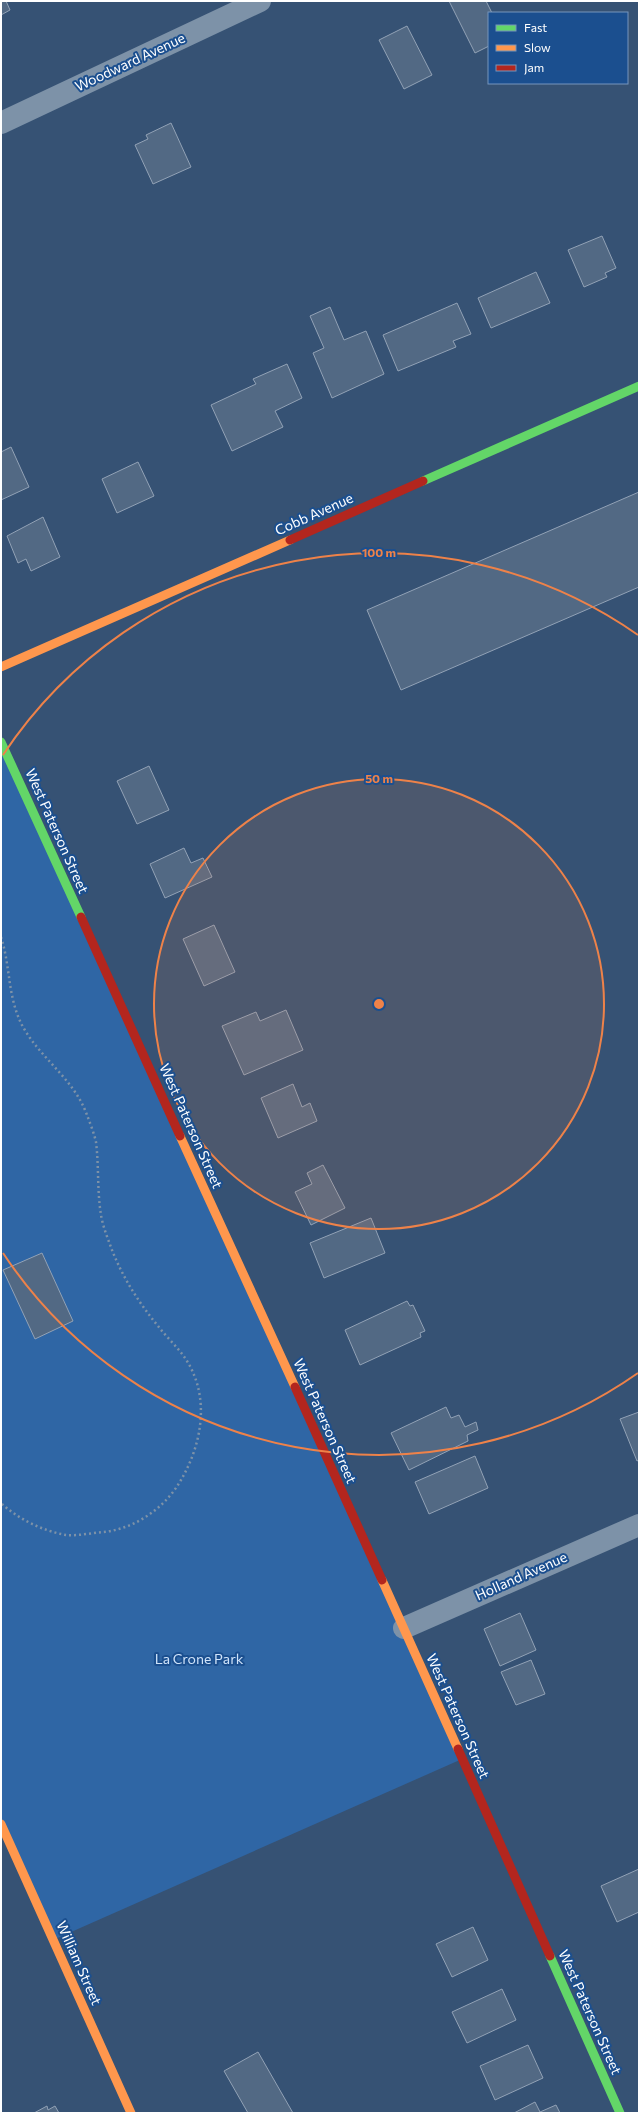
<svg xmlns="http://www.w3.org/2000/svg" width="640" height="2114" viewBox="0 0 640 2114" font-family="Commissioner,sans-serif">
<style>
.green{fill:#2f66a5}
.building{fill:#526984;stroke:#92a2b6}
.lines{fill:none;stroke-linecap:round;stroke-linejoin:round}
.path{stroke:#7d92a8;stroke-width:2.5;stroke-dasharray:2 3;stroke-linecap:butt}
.street{stroke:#7d92a8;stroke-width:22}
.fast{stroke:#63d668;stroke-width:9}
.slow{stroke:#ff974d;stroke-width:9}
.jam{stroke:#b3261e;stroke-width:9}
.ring{fill:none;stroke:#ee8249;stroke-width:2}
.labels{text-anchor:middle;stroke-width:4;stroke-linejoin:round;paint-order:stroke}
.street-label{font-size:14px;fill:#fff;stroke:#1b4f8f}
.park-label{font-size:14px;fill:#cfe3fa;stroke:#1b4f8f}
.centre{fill:#ee8249;stroke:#1b4f8f;stroke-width:2}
.ring-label{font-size:12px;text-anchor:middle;font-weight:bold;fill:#ee8249;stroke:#1b4f8f;stroke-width:4;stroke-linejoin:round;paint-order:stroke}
</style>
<rect width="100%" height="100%" fill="#365274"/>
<!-- green -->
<path class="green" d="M1,743l461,1016 -409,181 -52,-116z"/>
<!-- building -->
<path class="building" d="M1,1h5l4,9 -9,5z
M449,1h37l6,12h-3v33l-14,7z
M407,26l25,49 -28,14 -25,-49z
M171,123l20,44 -38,17 -18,-39 13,-6 -2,-4z
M602,236l14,32 -11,5 2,4 -23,10 -16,-37z
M536,272l14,31 -59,25 -13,-30z
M457,303l14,31 -18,7 3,6 -58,24 -15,-36z
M330,307l14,33 22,-9 18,43 -52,24 -19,-45 11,-5 -14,-32z
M287,364l15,34 -27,13 8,16 -51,24 -21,-46 45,-21 -3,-5z
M11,447l18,40 -28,13v-48z
M138,462l16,34 -37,17 -15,-34z
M639,492v95l-238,103 -34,-80z
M43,517l17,40 -29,14 -5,-12 -8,4 -11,-27z
M149,766l20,44 -32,14 -20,-43z
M184,848l7,15 12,-5 9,19 -47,21 -15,-34z
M214,925l21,47 -31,14 -21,-47z
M286,1010l17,40 -59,25 -22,-49 34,-14 4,9z
M293,1084l9,23 8,-4 7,18 -39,17 -17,-40z
M323,1165l22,43 -34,17 -16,-33 17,-8 -5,-11z
M371,1218l14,35 -61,25 -14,-35z
M42,1253l31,68 -38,18 -32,-69z
M407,1301l3,5 3,-1 12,26 -5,2 1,4 -61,28 -15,-35z
M446,1407l5,11 8,-3 6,12 11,-5 2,8 -11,5 1,6 -59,29 -18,-37z
M639,1412v48l-2,1 -17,-42z
M475,1456l13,32 -59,26 -14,-32z
M520,1613l16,37 -36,16 -16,-37z
M531,1660l14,34 -29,11 -15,-33z
M639,1869v43l-22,10 -16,-36z
M473,1927l15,33 -36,17 -16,-33z
M502,1989l14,31 -49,23 -15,-31z
M528,2045l15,33 -48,22 -15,-34z
M258,2052l35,61h-45l-24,-42z
M535,2102l5,10 16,-7 4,8h-46z
M47,2106l1,4 7,-4 4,7h-25z"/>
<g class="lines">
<!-- path -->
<path class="path" d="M1,937c10,31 6,60 22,90 18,32 51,52 64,88 3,8 7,18 9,27 3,24 1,49 5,73 2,12 7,24 11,35 11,28 27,53 46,76 9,12 21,22 29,35 23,37 15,83 -6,119 -16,28 -46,49 -78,52 -12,1 -25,4 -37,3 -23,-4 -48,-16 -65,-32"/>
<!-- street -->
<path class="street" d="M1,123l259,-122
M404,1628l235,-103"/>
<!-- fast -->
<path class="fast" d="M423,481l216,-95
M1,742l80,175
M550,1956l70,157"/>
<!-- slow -->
<path class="slow" d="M1,667l289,-127
M180,1136l115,251
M382,1580l76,169
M1,1824l130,289"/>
<!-- jam -->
<path class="jam" d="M290,540l133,-59
M81,917l99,219
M295,1387l87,193
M458,1749l92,207"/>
</g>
<!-- distance rings -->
<circle cx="379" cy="1004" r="225" fill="#ee8249" fill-opacity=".12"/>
<g class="ring">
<circle cx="379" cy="1004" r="225"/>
<path d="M638 1373A451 451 0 0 1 3 1253M3 755A451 451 0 0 1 638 635"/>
</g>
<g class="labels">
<!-- street labels -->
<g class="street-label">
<text transform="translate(130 62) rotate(-25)" y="5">Woodward Avenue</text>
<text transform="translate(314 514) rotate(-24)" y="5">Cobb Avenue</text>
<text transform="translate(57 831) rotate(66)" y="5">West Paterson Street</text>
<text transform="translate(191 1126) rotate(66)" y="5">West Paterson Street</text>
<text transform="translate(325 1421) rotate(66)" y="5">West Paterson Street</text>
<text transform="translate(521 1576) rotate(-24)" y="5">Holland Avenue</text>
<text transform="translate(458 1716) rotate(66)" y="5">West Paterson Street</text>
<text transform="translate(79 1963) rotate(66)" y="5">William Street</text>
<text transform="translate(590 2012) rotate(66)" y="5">West Paterson Street</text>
</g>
<!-- park labels -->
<g class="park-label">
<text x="199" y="1664">La Crone Park</text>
</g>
</g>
<circle cx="379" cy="1004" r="6" class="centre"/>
<g class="ring-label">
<text x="379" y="557">100 m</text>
<text x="379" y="783">50 m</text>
</g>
<!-- border -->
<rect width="640" height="2114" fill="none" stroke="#ffffff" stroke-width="4"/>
<!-- legend -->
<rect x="488" y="12" width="140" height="72" fill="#1b4f8f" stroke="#7695bc"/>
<rect x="496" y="25" width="20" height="6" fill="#63d668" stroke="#7695bc"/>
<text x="524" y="32" font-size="12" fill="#ffffff">Fast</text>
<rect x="496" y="45" width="20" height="6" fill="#ff974d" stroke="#7695bc"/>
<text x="524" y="52" font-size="12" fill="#ffffff">Slow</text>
<rect x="496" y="65" width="20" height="6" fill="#b3261e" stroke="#7695bc"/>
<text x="524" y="72" font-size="12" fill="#ffffff">Jam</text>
</svg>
